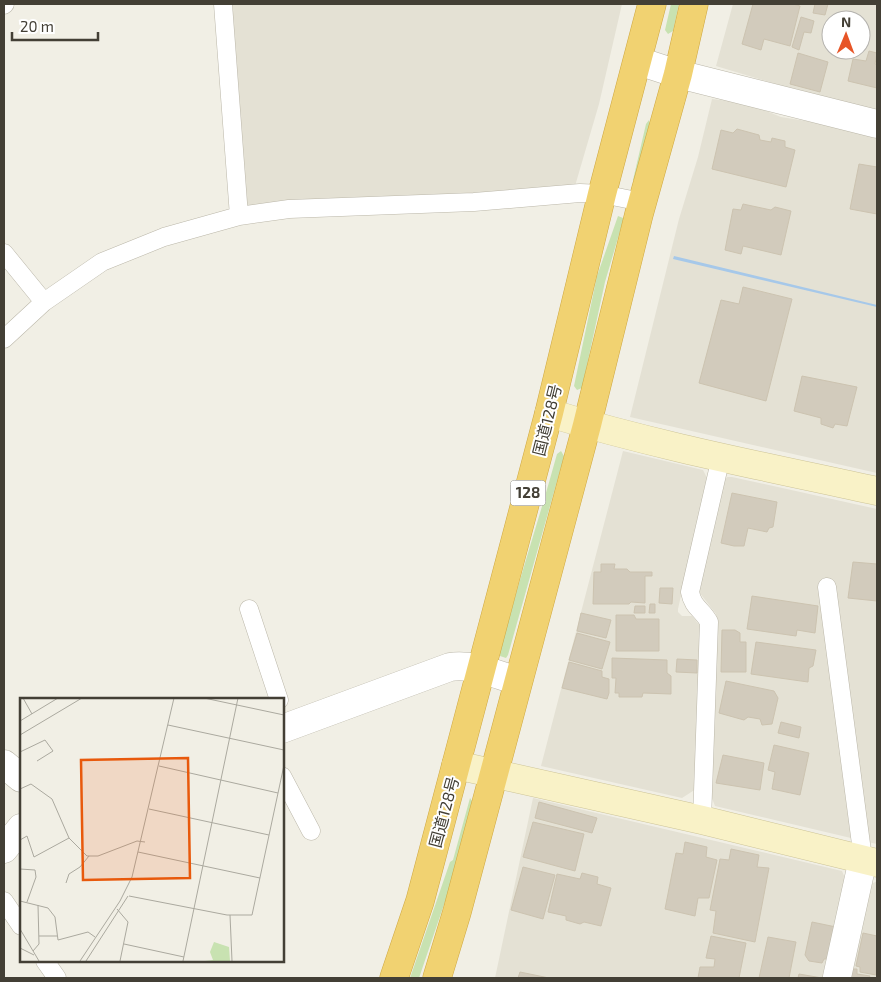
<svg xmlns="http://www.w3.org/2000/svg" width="881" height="982" viewBox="0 0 881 982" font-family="'Exo 2','Noto Sans JP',sans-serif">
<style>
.residential{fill:#e4e1d4;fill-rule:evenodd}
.green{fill:#c8e2b1}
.water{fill:#a6c8e9}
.building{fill:#d2cbbc;stroke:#ccc3b0}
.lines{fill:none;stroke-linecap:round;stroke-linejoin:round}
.lane-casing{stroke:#bbb7a9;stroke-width:19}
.street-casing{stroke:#bbb7a9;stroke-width:29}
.secondary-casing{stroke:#cdc498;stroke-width:29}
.highway-casing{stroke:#cfa842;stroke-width:29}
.lane{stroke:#fff;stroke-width:18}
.street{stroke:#fff;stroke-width:28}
.secondary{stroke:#f9f2c7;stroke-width:28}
.highway{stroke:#f1d271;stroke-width:28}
.labels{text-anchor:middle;stroke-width:4;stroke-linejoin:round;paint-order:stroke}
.shield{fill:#fff;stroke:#7b7972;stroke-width:1}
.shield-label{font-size:15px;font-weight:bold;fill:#433f35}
.street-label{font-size:16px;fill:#433f35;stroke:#fff}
.inset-road{fill:none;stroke:#aba99f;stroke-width:1}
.view{fill:#e8590c;fill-opacity:0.15;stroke:#e8590c;stroke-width:2.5}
.inset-edge{fill:none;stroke:#433f35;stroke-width:2.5}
</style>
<rect width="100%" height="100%" fill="#f1efe5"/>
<!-- residential -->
<path class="residential" d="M230,4h392l-23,100 -24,82 -98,8 -227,12 -5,-2z
M733,4h144v106l-78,-19 -83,-25zM831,20h30v30h-30z
M712,99l35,4 34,14 50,8 46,13v335l-247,-56 49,-198 19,-62z
M623,451l80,19 4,8 -29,131v3l4,4h10l9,11 -5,162 -14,9 -141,-32z
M727,477h5l145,32v335l-9,-2 -34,-260 -16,1 33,255 -136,-32 -5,-13 1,-78 5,-101 -17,-22 24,-109z
M533,798l309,73 5,12 -23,95h-329z
M877,881v97h-31l22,-92z"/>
<!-- green -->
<path class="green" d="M671,4h8l-6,27 -5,3 -3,-4z
M649,120l1,5 -16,55h-1l13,-56z
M618,216l5,2v3l-18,61 -23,106 -5,2 -3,-4 23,-110z
M561,451l3,5 -1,4 -55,195 -2,3 -6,-2v-4c17,-67 39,-132 57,-198z
M470,798l2,3 -20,80 -33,97h-9l40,-116 3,-2z"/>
<!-- water -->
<path class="water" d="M674,256l203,49v2l-204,-48z"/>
<!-- building -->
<path class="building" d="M753,4h40l7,2 -10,40 -26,-7 -3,11 -19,-6z
M815,4h13l-3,11 -12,-2z
M801,17l13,4 -3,12 -7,-1 -5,18 -7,-3z
M869,51l8,2 -2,11 2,1v23l-29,-7 5,-22 13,2z
M798,53l30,9 -8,30 -30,-8z
M737,129l22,6 1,5 11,2 1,-4 13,3v6l10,3 -9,37 -74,-18 9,-39 12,3z
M859,164l18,3v47l-27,-5z
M743,204l28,6 4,-3 16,4 -10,44 -38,-9 -2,8 -16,-4 8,-41 8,1z
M743,287l49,12 -26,102 -67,-18 22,-83 18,4z
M802,376l55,11 -10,39 -12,-2 -2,4 -12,-4v-6l-27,-7z
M732,493l45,9 -4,25 -4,1 -2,4 -19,-4 -4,18h-10l-13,-3z
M853,562l24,2v37l-29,-3z
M601,564h14l-1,5h13l3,3h22v4h-7v27l-14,-1 -2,2h-36l1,-32h7z
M660,588h13l-1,16 -13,-1z
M752,596l66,10 -3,27 -18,-3 -1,6 -49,-7z
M650,604h5v9h-6z
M635,606h10v7h-11z
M581,613l30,7 -5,18 -29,-7z
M616,615h18l2,4h23v32h-43z
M722,630h13l5,3v9h6v30h-25z
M577,633l33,9 -8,27 -33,-9z
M756,642l60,8 -3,16 -4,2 -1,14 -57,-8z
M612,658l55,2v13l4,3v18l-28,-1 -1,4h-23v-4h-4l1,-15h-4z
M677,659l20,1v13l-21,-1z
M569,662l33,9v6l7,2v14l-2,6 -45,-11z
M726,681l48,10 4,7 -6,26 -10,1 -2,-6 -12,-2 -4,3 -25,-7z
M781,722l20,5 -2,11 -21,-5z
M774,745l35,8 -9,42 -28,-6 3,-17 -7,-2z
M723,755l41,8 -4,27 -44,-7z
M539,802l58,16 -5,15 -57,-15z
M533,822l51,12 -9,37 -52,-14z
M685,842l22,5 -1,10 11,3 -8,38h-11l-3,18 -30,-7 11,-56 7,1z
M731,849l28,6 -2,12 12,1 -14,74 -42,-9 3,-22 -6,-1 10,-51 9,1z
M523,867l32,8 -12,44 -32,-9z
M582,873l16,4 -1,7 14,4 -10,38 -17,-4 -4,2 -14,-4v-4l-18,-4 9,-38 23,5z
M812,922l24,5 -8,32h-4l-2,4 -13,-2 -4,-6z
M863,933l14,3 -1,39 -16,-3v-5l-4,-1z
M711,936l35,7 -7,35h-41l2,-11h14l1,-8 -9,-1z
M768,937l28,5 -7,36h-30z
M850,969h7v5l13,2 -1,2h-21z
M520,972l29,6h-31z
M799,974l23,4h-24z"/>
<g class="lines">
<defs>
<path id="lane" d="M223,4l16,212
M4,5l1,-1
M4,253l40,49
M4,339l40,-37 58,-40 62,-25 75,-21 50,-7 185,-7 106,-9 22,1 40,8
M827,587l36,272
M249,609l30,91
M282,776l29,55
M702,820l7,-198c-7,-13 -16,-14 -19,-30l31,-135
M4,901l17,25
M45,961l12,17"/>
<path id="street" d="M638,61l40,13 199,50
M282,729l168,-62c22,-4 47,8 68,14
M4,764l17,14
M4,849l17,-21
M837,977l26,-118"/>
<path id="secondary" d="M549,413c108,33 218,54 328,78
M456,765l246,55 175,43"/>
<path id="highway" d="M394,978l26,-77 129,-488 53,-219 50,-190
M437,978l20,-66 130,-487 52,-211 39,-140 16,-70"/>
</defs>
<!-- lane casing -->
<use href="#lane" class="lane-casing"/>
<!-- street casing -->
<use href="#street" class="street-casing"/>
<!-- secondary casing -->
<use href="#secondary" class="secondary-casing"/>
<!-- highway casing -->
<use href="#highway" class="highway-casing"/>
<!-- lane -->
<use href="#lane" class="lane"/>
<!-- street -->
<use href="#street" class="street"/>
<!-- secondary -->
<use href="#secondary" class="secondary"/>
<!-- highway -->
<use href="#highway" class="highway"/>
</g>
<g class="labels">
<!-- shield labels -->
<rect class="shield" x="510.5" y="480.5" width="35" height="25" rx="4"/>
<g class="shield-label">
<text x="528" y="498">128</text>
</g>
<!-- street labels -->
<g class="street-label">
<text transform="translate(547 420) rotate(-76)" y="6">国道128号</text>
<text transform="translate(444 812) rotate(-75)" y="6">国道128号</text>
</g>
</g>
<!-- overview -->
<g transform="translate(20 698)">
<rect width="264" height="264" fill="#f1efe5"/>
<path d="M194,244l15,5 1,14h-25l8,-1 -3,-8z" fill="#c8e2b1"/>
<path class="inset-road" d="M3,0l9,16M184,0l80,17M0,23l38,-23M148,27l116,25M0,37l62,-37M0,54l25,-12 8,11 -16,10M139,68l119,27M0,91l11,-5 21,15 17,39 18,18h11l39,-15 8,1M129,111l120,26M0,142l7,-4 7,21 35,-19M118,154l122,26M0,171l15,1 1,7 -9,25M46,185l3,-9 11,-7 9,-11M109,198l98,19h25l32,-150M0,203l28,7 7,9 3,23 30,-8 7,5M97,211l11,13 -8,39M210,217l2,46M0,231l19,32M19,238h18M104,246l60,13M0,250l14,7M13,253l6,-7 -1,-39M60,263l40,-60 12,-24 42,-179M66,263l42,-65M163,263l55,-263"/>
<path class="view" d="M168,60l2,120 -107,2 -2,-120z"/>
<rect width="264" height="264" class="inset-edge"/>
</g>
<!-- border -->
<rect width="881" height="982" fill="none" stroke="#433f35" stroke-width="10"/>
<!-- north arrow -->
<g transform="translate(846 35) rotate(1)"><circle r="24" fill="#ffffff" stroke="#b4b2ae"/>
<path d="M0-4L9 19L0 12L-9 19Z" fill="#e75527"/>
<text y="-8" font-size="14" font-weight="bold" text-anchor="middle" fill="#433f35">N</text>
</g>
<!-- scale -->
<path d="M12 32v8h86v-8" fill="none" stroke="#433f35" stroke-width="2.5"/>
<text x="20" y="32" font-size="15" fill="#433f35" stroke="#ffffff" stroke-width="4" paint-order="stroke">20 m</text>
</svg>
